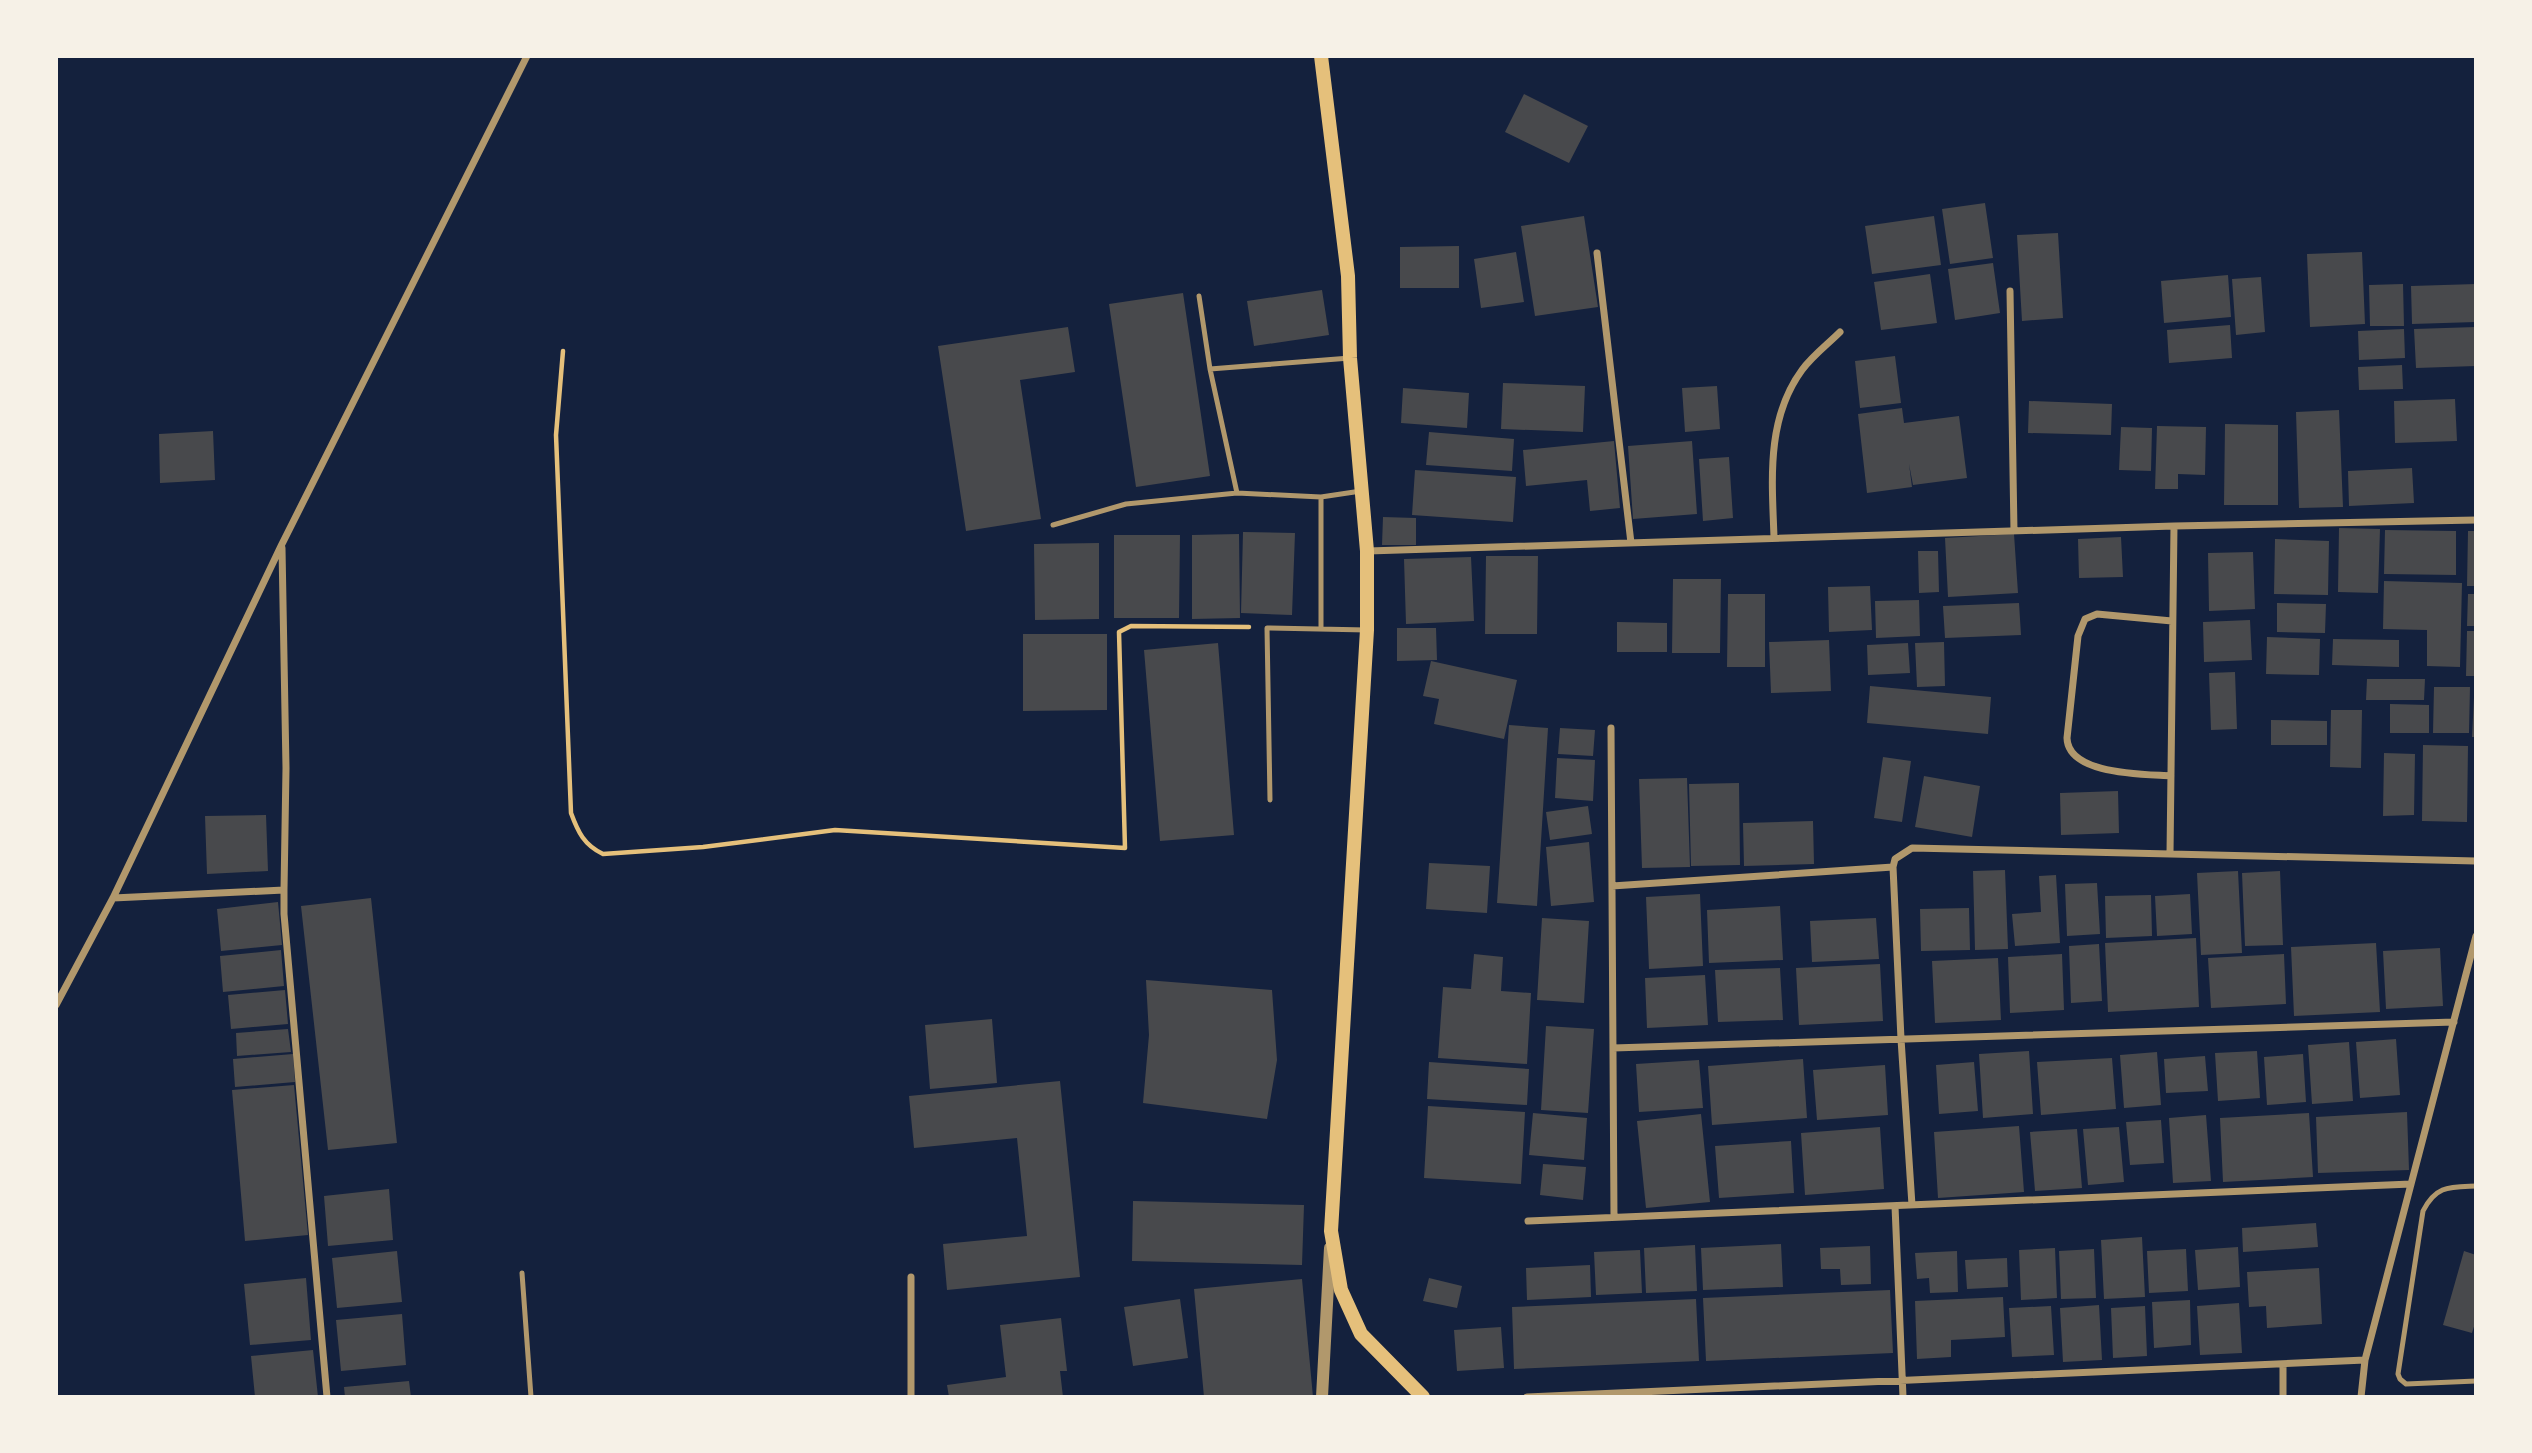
<svg xmlns="http://www.w3.org/2000/svg" width="2532" height="1453" viewBox="0 0 2532 1453" font-family="Cabin,sans-serif">
<style>
.building{fill:#48494c}
.lines{fill:none;stroke-linecap:round;stroke-linejoin:round}
.path{stroke:#e5c07b;stroke-width:4.5}
.service{stroke:#b1986c;stroke-width:5}
.minor{stroke:#b1986c;stroke-width:7}
.tertiary{stroke:#b1986c;stroke-width:12}
.secondary{stroke:#e5c07b;stroke-width:14}
</style>
<rect width="100%" height="100%" fill="#14213d"/>
<!-- building -->
<path class="building" d="M1524,94l64,32 -19,37 -64,-31z
M1985,203l8,55 -43,6 -8,-55z
M1584,216l14,91 -63,9 -14,-90z
M1934,216l7,49 -69,9 -7,-48z
M2058,233l5,85 -41,3 -5,-86z
M1459,246v42h-59v-41z
M1516,252l8,50 -43,6 -7,-49z
M2362,252l3,72 -55,3 -3,-73z
M1993,263l7,50 -45,7 -7,-51z
M1930,274l7,49 -56,7 -7,-48z
M2228,275l3,42 -67,6 -3,-42z
M2261,277l4,55 -29,3 -4,-56z
M2403,284l1,42h-34l-1,-41z
M2476,284v38l-64,2 -1,-38z
M1322,290l7,45 -75,11 -7,-45z
M1183,293l27,183 -74,11 -27,-183z
M2230,325l2,33 -63,5 -2,-33z
M1068,327l7,45 -55,8 21,139 -75,12 -28,-185z
M2476,327v39l-60,2 -2,-39z
M2404,329l1,29 -46,2 -1,-29z
M1895,356l6,47 -41,5 -5,-47z
M2402,365l1,24 -44,1 -1,-23z
M1503,383l82,3 -2,46 -82,-3z
M1717,386l3,43 -35,3 -3,-44z
M1403,388l66,5 -2,35 -66,-5z
M2455,399l2,42 -62,2 -1,-42z
M2029,401l83,3 -1,31 -83,-2z
M1902,408l2,15 55,-7 8,62 -54,7 -4,-21 3,23 -45,6 -9,-79z
M2339,410l4,97 -44,1 -3,-96z
M2225,424l53,1v80h-54z
M2157,426l49,1 -1,48 -27,-1v15h-23z
M2121,427l31,1 -1,43 -32,-1z
M213,431l2,49 -55,3 -1,-49z
M1429,432l85,7 -2,32 -86,-6z
M1614,441l6,67 -30,3 -3,-31 -61,6 -3,-36z
M1692,441l5,73 -64,5 -5,-73z
M1729,457l4,61 -30,3 -4,-62z
M2412,468l2,35 -65,3 -1,-35z
M1415,470l101,7 -3,45 -101,-7z
M1383,517l33,1v27h-34z
M2339,528l41,1 -2,64 -40,-1z
M2385,530l71,1v44l-72,-1z
M2468,531h8v55h-9z
M1243,532l52,1 -3,82 -51,-2z
M1239,534l1,84 -48,1v-84z
M2014,534l4,59 -70,4 -3,-59z
M1114,535h66l-1,83h-65z
M2121,537l2,40 -44,1 -1,-39z
M2275,539l54,2 -1,54 -54,-1z
M1099,543v76l-64,1 -1,-76z
M1918,551h20l1,41 -20,1z
M2253,552l2,57 -46,2 -1,-58z
M1486,556h52l-1,78h-52z
M1471,557l3,64 -68,3 -2,-65z
M1673,579h48l-1,74h-48z
M2384,581l78,2 -2,84 -33,-1v-36l-44,-1z
M1870,586l2,44 -43,2 -1,-45z
M1728,594h37v73h-38z
M2468,594h8v32h-9z
M1919,600l1,36 -44,2 -1,-37z
M2019,603l2,32 -76,3 -2,-32z
M2277,603l49,1 -1,29 -48,-1z
M2250,620l2,40 -48,2 -1,-40z
M1617,622l50,1v29h-50z
M1397,628h39l1,32 -40,1z
M2467,631h9v45h-10z
M1023,634h84v76l-84,1z
M2267,637l53,2 -1,36 -53,-1z
M2333,639l66,1v27l-67,-2z
M1829,640l2,51 -60,2 -2,-51z
M1944,642l1,44 -28,1 -2,-44z
M1218,643l16,192 -74,6 -16,-191z
M1908,643l2,30 -42,2 -1,-30z
M1431,661l86,19 -13,59 -70,-15 5,-25 -16,-3z
M2235,672l2,57 -26,1 -2,-57z
M2367,679h58l-1,21h-58z
M1870,686l121,11 -3,37 -121,-11z
M2434,687h36l-1,46h-36z
M2474,697l2,1v39h-4z
M2390,704l39,1v28h-39z
M2331,710h31l-1,58 -31,-1z
M2271,720l56,1v24h-56z
M1509,725l39,3 -11,178 -40,-3z
M1560,728l35,2 -2,26 -35,-2z
M2423,745l45,1 -1,76 -45,-1z
M2384,753l31,1 -1,61 -31,1z
M1883,757l28,4 -9,61 -28,-4z
M1557,758l38,2 -2,41 -38,-3z
M1924,776l56,10 -8,51 -57,-10z
M1687,778l3,89 -48,1 -3,-89z
M1739,783l1,82 -49,1 -2,-82z
M2118,791l1,42 -58,2 -1,-42z
M1588,806l4,28 -42,6 -4,-28z
M266,815l2,56 -61,3 -2,-58z
M1813,821l1,43 -70,2 -1,-43z
M1589,842l5,60 -43,4 -5,-59z
M1429,863l61,3 -3,47 -61,-4z
M2005,870l3,79 -33,1 -2,-79z
M2238,871l4,82 -41,2 -4,-82z
M2280,871l3,74 -38,1 -3,-73z
M2056,875l4,68 -45,3 -3,-32 29,-2 -2,-36z
M2097,883l3,51 -33,2 -2,-52z
M1700,894l3,72 -54,3 -3,-72z
M2190,894l2,40 -35,2 -2,-40z
M2151,895l1,41 -46,2 -1,-42z
M371,898l26,245 -69,7 -27,-244z
M278,902l4,43 -61,6 -4,-42z
M1780,906l3,54 -74,3 -2,-53z
M1969,908l1,42 -49,1 -1,-42z
M1542,918l47,3 -5,82 -47,-3z
M1876,918l3,41 -67,3 -2,-41z
M2196,938l3,69 -91,5 -3,-69z
M2376,943l4,69 -86,4 -3,-69z
M2099,944l3,57 -31,2 -2,-57z
M2440,948l3,58 -57,3 -3,-58z
M281,950l3,36 -61,6 -3,-36z
M1474,954l29,3 -2,34 30,2 -4,71 -89,-6 5,-71 28,2z
M2062,954l2,56 -54,3 -2,-56z
M2284,954l2,50 -75,4 -3,-50z
M1998,958l3,62 -66,3 -3,-62z
M1880,964l3,57 -84,4 -3,-57z
M1780,968l3,52 -65,2 -3,-52z
M1705,975l3,50 -61,3 -2,-50z
M1146,980l126,10 5,70 -10,59 -124,-16 6,-68z
M285,990l3,34 -57,5 -3,-34z
M992,1019l5,64 -67,6 -5,-64z
M1546,1026l48,3 -6,84 -47,-3z
M288,1029l3,23 -54,4 -1,-23z
M2396,1039l4,56 -40,3 -4,-56z
M2349,1042l4,59 -41,3 -4,-59z
M2029,1051l4,63 -50,4 -4,-64z
M2257,1051l3,47 -42,3 -3,-48z
M2157,1052l4,53 -37,3 -4,-53z
M293,1054l2,28 -60,5 -2,-28z
M2303,1054l3,48 -39,3 -3,-48z
M2205,1056l3,35 -42,2 -2,-34z
M2112,1058l4,51 -75,6 -4,-53z
M1803,1059l4,59 -95,7 -4,-59z
M1699,1060l4,48 -64,4 -3,-48z
M1429,1062l100,7 -2,36 -100,-6z
M1974,1062l4,49 -39,3 -3,-49z
M1885,1065l3,50 -71,5 -4,-50z
M1060,1081l20,196 -133,13 -4,-46 84,-8 -10,-98 -103,10 -5,-52z
M294,1085l14,150 -63,6 -13,-151z
M1428,1106l97,6 -4,72 -97,-6z
M2407,1112l2,58 -91,3 -2,-56z
M1533,1113l54,5 -3,42 -55,-5z
M2309,1113l4,64 -90,5 -3,-64z
M1701,1114l9,88 -64,6 -9,-87z
M2206,1115l5,66 -38,2 -4,-65z
M2161,1120l3,43 -34,2 -4,-43z
M2019,1126l5,66 -86,6 -4,-66z
M1880,1127l4,62 -79,6 -4,-62z
M2119,1127l5,55 -36,3 -5,-56z
M2077,1129l5,59 -47,3 -5,-59z
M1791,1141l3,52 -75,5 -4,-52z
M1543,1164l43,3 -3,33 -43,-5z
M389,1189l4,51 -65,6 -4,-50z
M1133,1201l171,4 -2,60 -170,-4z
M2316,1223l2,24 -75,5 -1,-24z
M2142,1237l3,60 -41,2 -3,-59z
M1781,1244l2,43 -80,3 -2,-42z
M1695,1245l2,46 -51,2 -2,-45z
M1870,1246l1,38 -30,1 -1,-16h-19l-1,-21z
M2238,1247l2,40 -42,3 -3,-40z
M2055,1248l2,50 -36,2 -2,-50z
M2094,1249l2,49 -35,1 -2,-48z
M2186,1249l2,42 -39,2 -2,-42z
M1640,1250l2,43 -46,2 -2,-43z
M397,1251l5,51 -65,6 -5,-50z
M1957,1251l1,41 -28,1 -1,-15 -12,1 -2,-26z
M2464,1251l12,4v65l-4,13 -29,-8z
M2007,1258l1,29 -41,2 -2,-29z
M1590,1265l1,32 -64,3 -1,-32z
M2319,1268l3,56 -55,4 -1,-22 -17,1 -2,-35z
M306,1278l5,62 -61,5 -6,-61z
M1429,1278l33,8 -5,22 -34,-7z
M1302,1279l11,118h-109l-10,-108z
M1890,1290l3,63 -187,8 -3,-63z
M2003,1297l2,40 -54,3v17l-34,2 -2,-58z
M1180,1299l8,59 -55,8 -9,-59z
M1696,1299l3,62 -185,8 -2,-62z
M2190,1300l1,45 -37,3 -2,-46z
M2239,1303l3,50 -42,2 -3,-49z
M2099,1305l3,55 -39,2 -3,-54z
M2051,1306l3,49 -42,2 -3,-49z
M2145,1306l2,50 -34,2 -2,-50z
M402,1314l4,51 -65,6 -5,-51z
M1061,1318l6,53h-7l3,26h-114l-2,-12 59,-8 -6,-52z
M1501,1327l3,41 -47,3 -3,-41z
M313,1350l5,47h-63l-4,-41z
M409,1381l2,16h-66l-1,-10z"/>
<g class="lines">
<!-- path -->
<path class="path" d="M563,351l-7,84 15,378c7,19 13,32 32,41l100,-7 132,-17 290,18 -6,-216 12,-6 118,1"/>
<!-- service -->
<path class="service" d="M1199,296l11,73 27,124
M1210,369l140,-11
M1321,497v132
M1053,525l73,-21 111,-11 84,4 40,-6
M1270,800l-3,-172 100,2
M2476,1186c-26,1 -40,-1 -53,25l-25,163 2,5 6,5 70,-3
M522,1273l9,124"/>
<!-- minor -->
<path class="minor" d="M1597,253l34,290
M2010,291l4,240
M1774,537c-2,-57 -8,-118 28,-167 10,-14 26,-26 38,-38
M282,548l4,220 -2,122
M1368,551l806,-25 302,-6
M1611,728l3,489
M2171,776c-27,-2 -103,-1 -104,-38l11,-102 7,-17 12,-5 75,7
M2170,854l4,-328
M1893,867l8,172 11,166
M1612,886l281,-19 2,-8 17,-11 564,13
M113,898l171,-8v24l43,483
M56,1005l57,-107 168,-352 246,-490
M1613,1048l841,-26
M1895,1206l8,191
M1528,1221l883,-37
M911,1277v120
M2283,1364v33
M1527,1397l838,-37
M2361,1397l4,-37 111,-424"/>
<!-- tertiary -->
<path class="tertiary" d="M1322,1397l8,-149"/>
<!-- secondary -->
<path class="secondary" d="M1321,56l27,220 2,82 17,193v79l-36,601 10,59 20,44 62,63"/>
</g>
<!-- border -->
<rect width="2532" height="1453" fill="none" stroke="#f6f1e7" stroke-width="116"/>
</svg>
